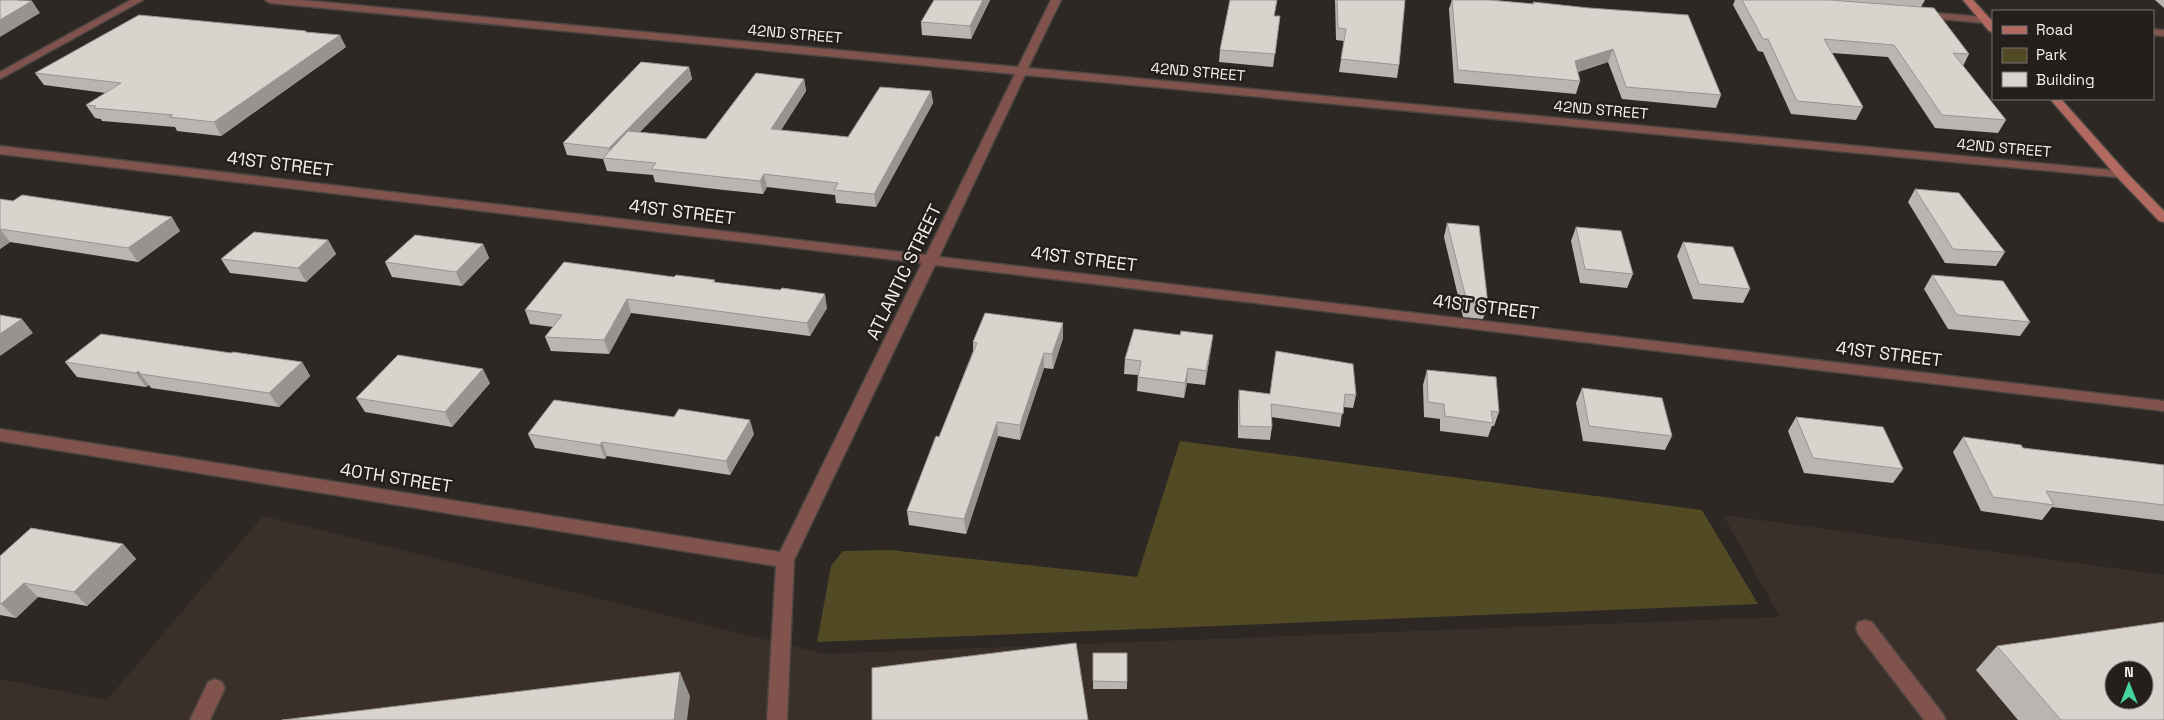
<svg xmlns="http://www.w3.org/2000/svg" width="2164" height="720" viewBox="0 0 2164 720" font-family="'Space Grotesk',sans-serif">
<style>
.built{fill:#3b2f29;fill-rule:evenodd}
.green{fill:#524925}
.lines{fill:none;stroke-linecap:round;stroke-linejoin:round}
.street-casing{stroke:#4a4441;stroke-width:3}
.secondary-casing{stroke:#4a4441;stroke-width:3}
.street{fill:#81534d;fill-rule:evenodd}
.secondary{fill:#b16960;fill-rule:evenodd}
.wall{fill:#bab5b0}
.shaded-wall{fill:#979490}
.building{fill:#d8d3cd;stroke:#979490;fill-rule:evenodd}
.labels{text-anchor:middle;stroke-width:5;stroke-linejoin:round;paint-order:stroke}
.far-street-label{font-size:15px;fill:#f4f0ee;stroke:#241f1c}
.street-label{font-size:18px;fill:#f4f0ee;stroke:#241f1c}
</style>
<rect width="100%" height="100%" fill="#2e2825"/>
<!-- built -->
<path class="built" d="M1723,515l441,60v145h-2164v-41l107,21 156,-184 561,138 956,-37zM2114,670h30v30h-30z"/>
<!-- green -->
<path class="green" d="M1180,441l522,69 56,94 -941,38 14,-76 12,-15 47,-1 247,27z"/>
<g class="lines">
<defs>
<path id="street" d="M131,0h12l-143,79v-7z
M265,0h36l717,67 33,-67h10l-33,68 1094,103 4,1 2,3 -2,3 -1101,-103 -86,182 1225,144v10l-1229,-146 -141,295 -7,160h-20l9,-154 -776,-125v-12l780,123 142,-289 -922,-109v-8l926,109 89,-181 -745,-71z
M1922,12l63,5 5,3 -5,3 -67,-6v-4z
M2153,29l11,1v6l-11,-1z
M1865,620l7,2 71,92 3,6h-22l-66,-86 -2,-6 2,-6z
M215,679l7,3 3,6 -15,32h-20l18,-38z"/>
<path id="secondary" d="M1963,0h10l20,22v10l-4,-1z
M2050,99h11l65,73 38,39v11l-5,-1 -41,-43z"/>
</defs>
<!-- street casing -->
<use href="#street" class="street-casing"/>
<!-- secondary casing -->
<use href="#secondary" class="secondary-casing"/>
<!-- street -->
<use href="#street" class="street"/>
<!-- secondary -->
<use href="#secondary" class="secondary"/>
</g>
<!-- wall -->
<path class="wall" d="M934,0h56l-19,39 -49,-4 -1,-13z
M1230,0h47l-3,16h6l-7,51 -54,-5 1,-12z
M1335,0h70l-6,65 -2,13 -58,-6 5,-31 -8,-1z
M1452,0h37l44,4v-2l188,93 -5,13 -94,-9 -14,-37 -30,10 2,9 -4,13 -122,-11 -5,-74z
M1735,0h190l-4,7 48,47 -6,12 43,54 -8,13 -63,-5 -47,-71 -56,-4 31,54 -7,13 -65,-6 -28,-62 -5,-1 -25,-46z
M2155,0h9v8z
M306,31l1,1 39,15 -125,89 -44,-5 -2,-4 -73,-6 -1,-2 -6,-1 -9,-13 20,-12 -62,-8 -9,-12z
M689,67l3,12 -52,53 66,7 98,-60 2,12 -25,39 67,7 83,-46 2,12 -57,104 -40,-4 -1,-8 -68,-8 -4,7 -39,-4 -69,-8 -2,-7 -46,-4 -4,-12 -36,-4 -4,-12z
M1915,189l90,63 -9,14 -51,-3 -37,-61z
M0,199l180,32 -42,31 -128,-20 -10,7z
M1447,223l41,82 -5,14 -20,-2 -19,-80z
M1576,227l57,47 -6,14 -47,-5 -9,-42z
M328,240l8,14 -30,28 -76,-9 -9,-14z
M1683,242l67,47 -7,14 -50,-4 -16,-43z
M483,244l6,14 -27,28 -70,-9 -7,-15z
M1932,275l98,47 -10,14 -72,-7 -24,-40z
M674,277l41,3v2l112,26 -17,28 -179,-23 -22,41 -58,-3 -6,-14 8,-10 -23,-3 -5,-14z
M1063,323v15l-10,31 -9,-1 -24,72 -22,-4 -32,98 -57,-9 -2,-14 32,-74 34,-86v-9z
M1180,335h33l-2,14 -6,36 -18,-2 -3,15 -47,-7 1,-16 -14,-1 1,-15z
M1276,351l80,44 -3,13 -10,-1 -3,20 -69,-10 1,10 -2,13 -32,-2v-35l1,-13 31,4z
M231,353l71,9 8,14 -31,31 -128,-19 -2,-3 -3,2 -69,-10 -12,-15z
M1427,370l72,42 -5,14h-2l-4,11 -48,-6v-12l-16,-2 -1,-32z
M490,383l-38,44 -87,-15 -9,-14z
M1582,388l90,48 -7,14 -82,-9 -7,-38z
M1796,417l107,52 -10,14 -89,-10 -16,-42z
M528,434h226l-24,41 -123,-19 -2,3 -70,-11z
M1963,437l60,11 141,17v56l-112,-14 -10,13 -61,-9 -28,-59z
M123,544l13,15 -49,47 -49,-9 -22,21 -16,-3v-59z
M1997,646l167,74h-146l-42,-50z
M1093,653l34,29v7h-34z"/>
<!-- shaded-wall -->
<path class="shaded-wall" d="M983,0h7l-19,39 -1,-13z
M32,1l8,12 -40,24v-17z
M340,35l6,12 -125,89 -7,-14z
M1613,49l-5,13 -37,12 4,-13z
M689,67l3,12 -80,81 -3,-12z
M804,79l2,12 -32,50 -3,-12z
M931,91l2,12 -57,104 -2,-13z
M764,174l3,13 -4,7 -3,-13z
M172,217l8,14 -42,31 -10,-14z
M0,229l10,13 -10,7z
M328,240l8,14 -30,28 -8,-14z
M483,244l6,14 -27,28 -6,-14z
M825,294l2,14 -17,28 -3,-13z
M627,299l4,14 -22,41 -5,-14z
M22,319l11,14 -33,23v-22z
M1063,323v15l-10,31 -1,-15z
M1213,335l-2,14 -6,36 1,-14z
M1044,353v15l-24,72v-15z
M302,362l8,14 -31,31 -10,-14z
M1188,368l-1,15 -3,15 1,-15z
M483,369l7,14 -38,44 -7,-15z
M138,371l11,14 -3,2 -10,-14z
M750,420l4,14 -24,41 -4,-14z
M997,422l1,14 -32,98 -2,-15z
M602,442l5,14 -2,3 -5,-14z
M123,544l13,15 -49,47 -13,-14z
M24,583l14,14 -22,21 -15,-14z
M680,672l10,24 -3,24h-13z"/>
<!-- building -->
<path class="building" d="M0,0h16l16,1 -32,19z
M934,0h49l-13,26 -49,-4z
M1230,0h47l-3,16h6l-5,38 -55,-4z
M1337,0h68l-6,65 -58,-6 5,-30 -8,-1z
M1452,0h37l45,4 -1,-2 56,6 99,7 33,80 -95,-8 -13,-38 -38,12 5,20 -122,-11z
M1742,0h88l104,8 35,46 -16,-1 53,67 -64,-5 -48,-70 -70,-6 39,68 -66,-6 -29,-62h-5z
M139,15l167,16 -1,1 35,3 -126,87 -45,-5 4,-2 -79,-7 2,-2 -10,-1 35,-22 -86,-10z
M641,62l48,5 -80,81 -46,-5z
M756,73l48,6 -33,50 77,8 32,-50 51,4 -57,103 -40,-4 4,-7 -74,-9 -4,7 -39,-4 -70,-8 5,-6 -53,-5 25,-27 78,8z
M1915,189l44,4 46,59 -52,-3z
M22,195l150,22 -44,31 -128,-19v-30l13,2z
M1447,223l32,3 9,79 -21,-3z
M1576,227l45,4 12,43 -48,-5z
M254,232l74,8 -30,28 -77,-9z
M415,235l68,9 -27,28 -71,-10z
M1683,242l50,5 17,42 -51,-5z
M564,262l110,15 2,-2 39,5 -2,2 67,8 2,-2 43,6 -18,29 -180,-24 -23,41 -59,-3 17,-22 -37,-5z
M1932,275l71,6 27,41 -73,-7z
M985,313l78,10 -11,31 -8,-1 -24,72 -23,-3 -33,97 -57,-8 29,-75 3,1 38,-94 -4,-1z
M0,315l22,4 -22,15z
M1134,329l46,6 1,-4 32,4 -7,36 -18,-3 -3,15 -47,-6 3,-16 -16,-2z
M101,334l130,19 2,-1 69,10 -33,31 -128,-19 -3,-3 -2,2 -71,-11z
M1276,351l77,13 3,31 -11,-1 -2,20 -72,-10 1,23 -32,-1 -1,-36 31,4z
M398,355l85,14 -38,43 -89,-14z
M1427,370l69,7 3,35 -8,-1 2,12 -48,-7 -1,-12 -16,-2z
M1582,388l80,10 10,38 -83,-10z
M554,400l120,17 5,-8 71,11 -24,41 -124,-19 -2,3 -72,-11z
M1796,417l87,10 20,42 -90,-11z
M1963,437l58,8 2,3 141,17v40l-118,-14 8,14 -61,-8z
M31,528l92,16 -49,48 -50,-9 -23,21 -1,-1v-47z
M2164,622v98h-103l-64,-74zM2114,670h30v30h-30z
M1076,643l12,77h-216v-52z
M1093,653h34v29l-34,-1z
M680,672l-6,48h-392z"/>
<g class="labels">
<!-- far-street labels -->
<g class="far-street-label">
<text transform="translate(795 34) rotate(5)" y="5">42ND STREET</text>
<text transform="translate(1198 72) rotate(5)" y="5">42ND STREET</text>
<text transform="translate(1601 110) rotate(5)" y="5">42ND STREET</text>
<text transform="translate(2004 148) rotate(5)" y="5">42ND STREET</text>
</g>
<!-- street labels -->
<g class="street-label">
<text transform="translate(280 164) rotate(7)" y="6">41ST STREET</text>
<text transform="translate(682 212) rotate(7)" y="6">41ST STREET</text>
<text transform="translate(1084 259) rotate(7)" y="6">41ST STREET</text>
<text transform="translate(904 272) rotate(-64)" y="6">ATLANTIC STREET</text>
<text transform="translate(1486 307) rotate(7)" y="6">41ST STREET</text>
<text transform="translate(1889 354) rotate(7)" y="6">41ST STREET</text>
<text transform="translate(396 478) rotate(9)" y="6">40TH STREET</text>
</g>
</g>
<!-- legend -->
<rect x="1992" y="10" width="162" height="90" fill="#241f1c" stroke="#777370"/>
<rect x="2002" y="26" width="25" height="8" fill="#b16960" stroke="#777370"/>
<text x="2036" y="35" font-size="15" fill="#f4f0ee">Road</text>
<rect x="2002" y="48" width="25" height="15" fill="#524925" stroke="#777370"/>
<text x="2036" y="60" font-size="15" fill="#f4f0ee">Park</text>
<rect x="2002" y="72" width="25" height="15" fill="#d8d3cd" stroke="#777370"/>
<text x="2036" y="85" font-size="15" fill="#f4f0ee">Building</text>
<!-- north arrow -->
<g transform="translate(2129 685)"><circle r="24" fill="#241f1c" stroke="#777370"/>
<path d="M0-4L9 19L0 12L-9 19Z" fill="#44d49f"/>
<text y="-8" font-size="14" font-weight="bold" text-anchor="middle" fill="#f4f0ee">N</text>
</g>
</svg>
